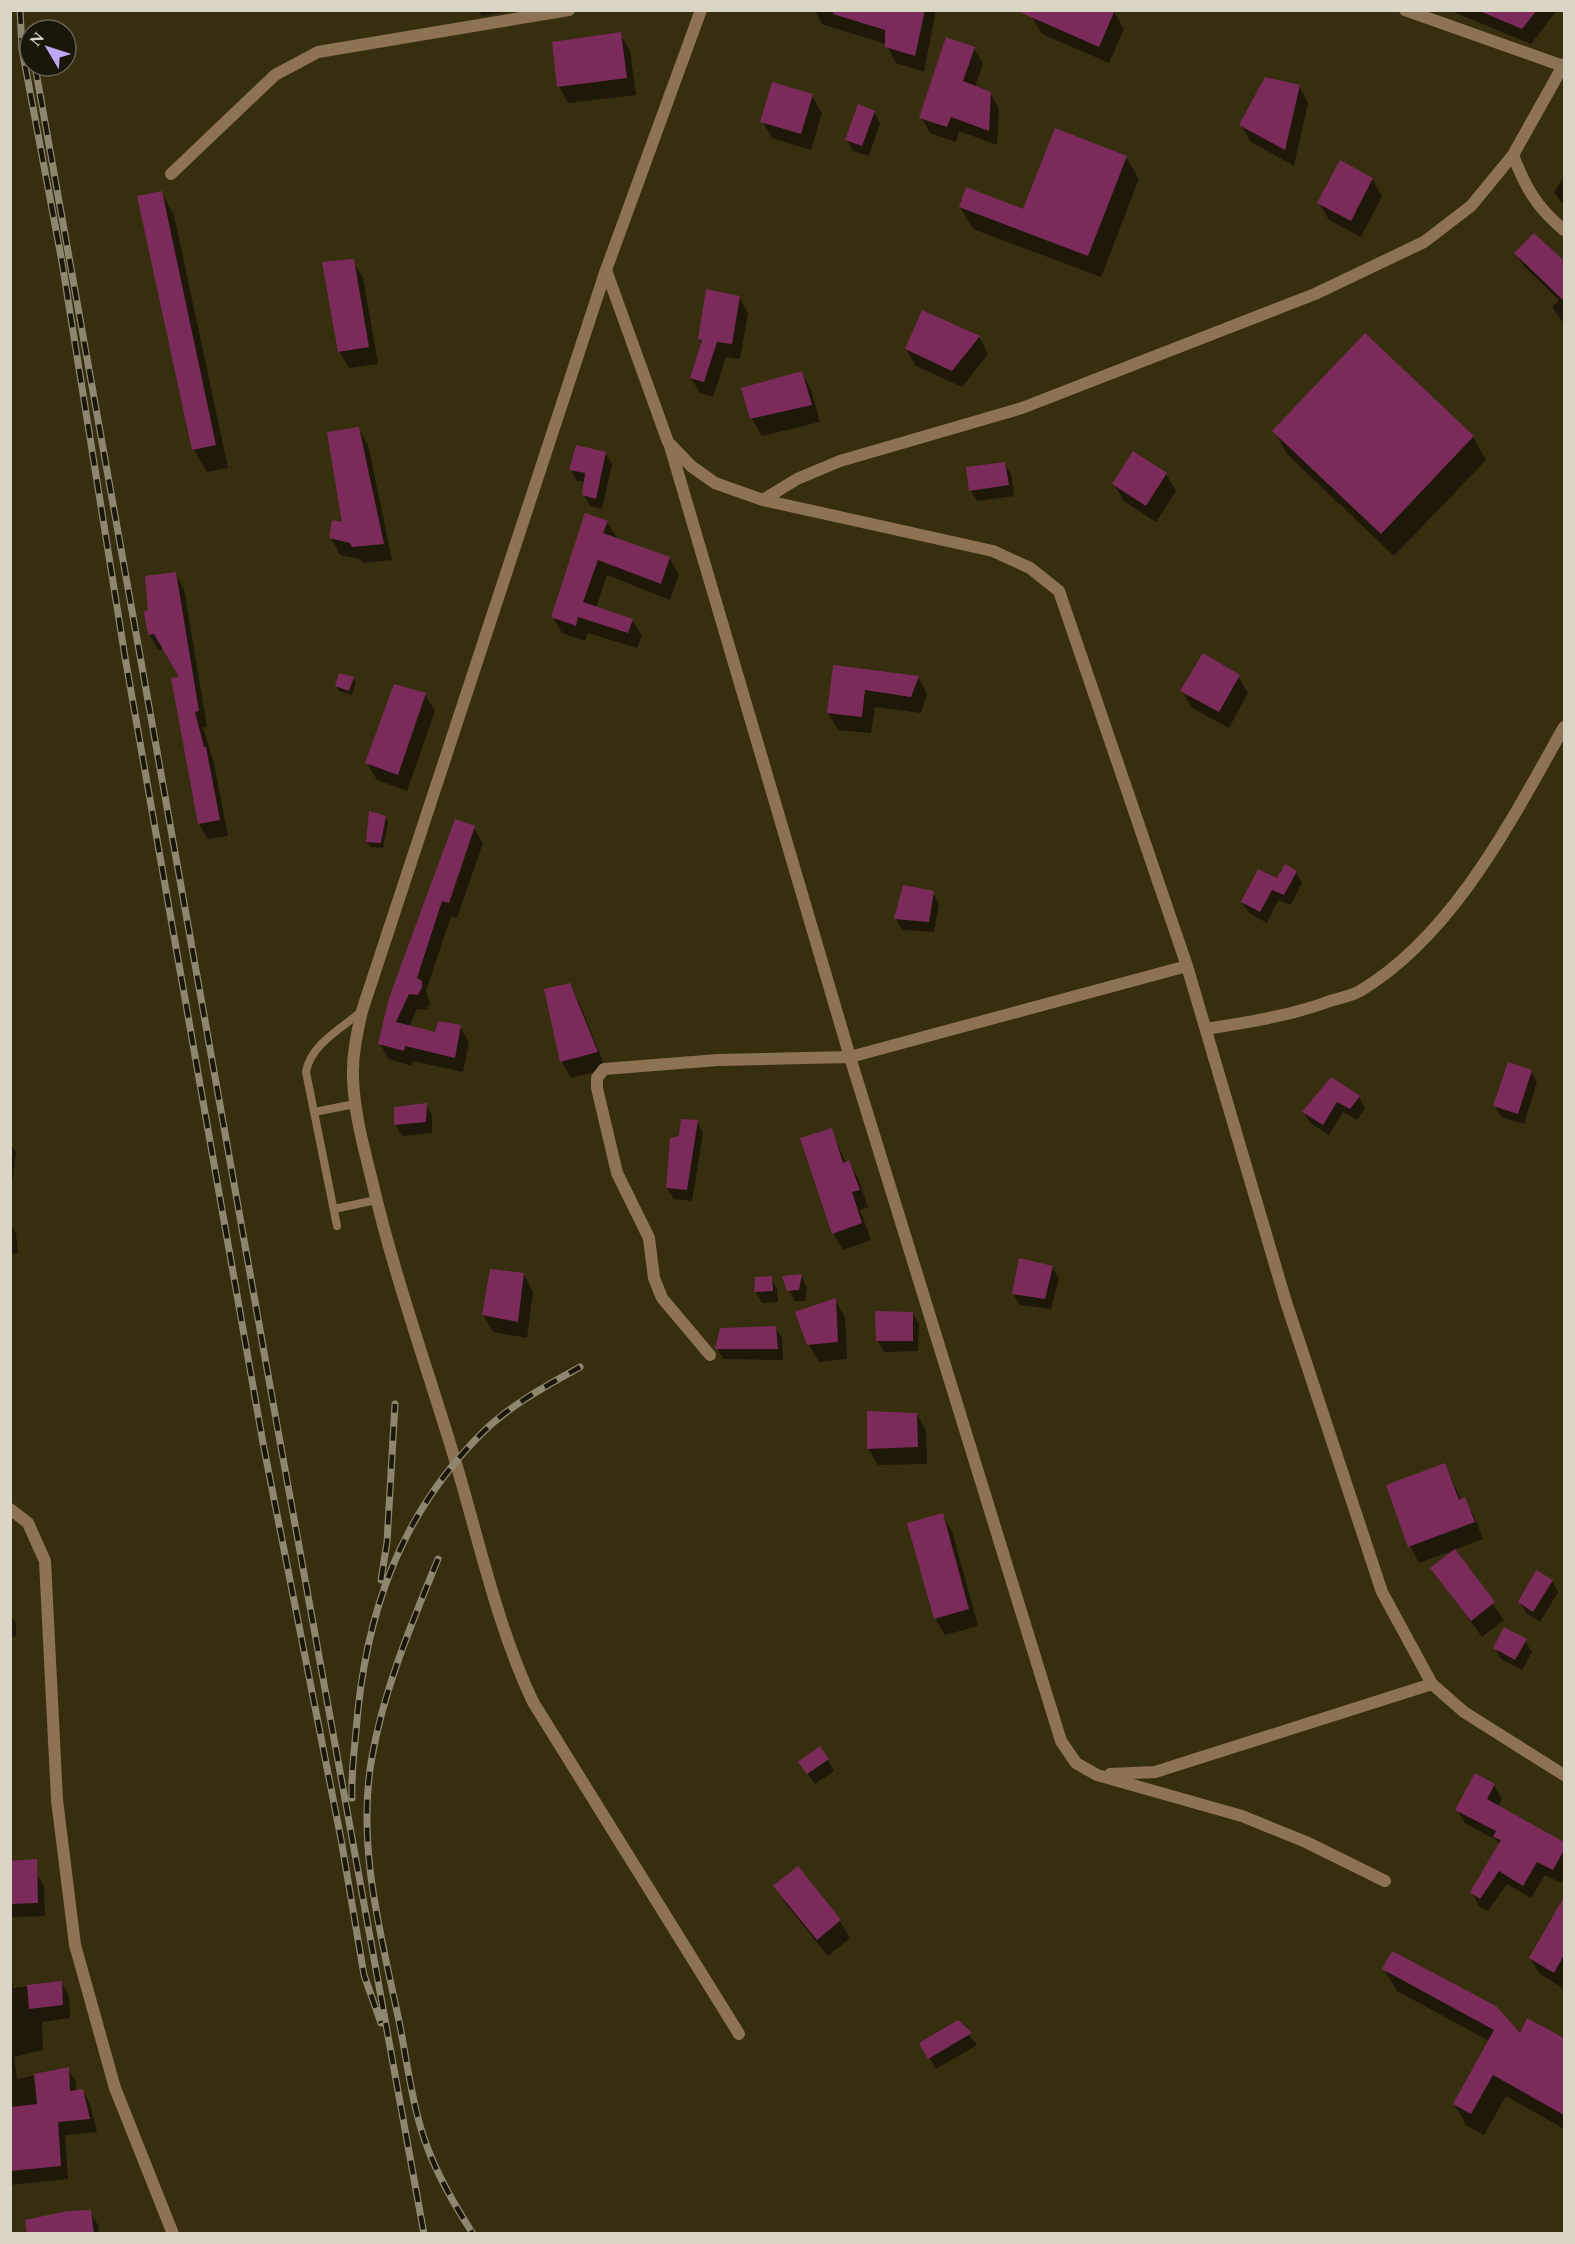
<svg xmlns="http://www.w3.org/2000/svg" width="1575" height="2244" viewBox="0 0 1575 2244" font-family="Spectral,serif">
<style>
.shadow{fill:#0007}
.building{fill:#7b2b5a}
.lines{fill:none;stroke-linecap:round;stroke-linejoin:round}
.lane{stroke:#8d7253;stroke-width:8}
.street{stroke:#8d7253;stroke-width:12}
.rail-casing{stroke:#8e8770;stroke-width:7}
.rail{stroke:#1a170a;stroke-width:4.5;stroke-dasharray:14;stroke-linecap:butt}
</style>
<rect width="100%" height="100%" fill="#372e10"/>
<!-- shadow -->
<path class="shadow" d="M478,10h42l-38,6z
M815,10h121l-12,62 -28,-9 -10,-19 -64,-20z
M1449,10h108l-26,34z
M1114,12l10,17 -15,34 -67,-29 -10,-17z
M620,34l10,17 6,44 -68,8 -9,-17z
M974,48l9,16 -8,23 15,6 9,16 -2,36 -38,-14 -3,11 -26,-9 -9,-16z
M1299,86l9,17 -14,63 -43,-24 -10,-17z
M812,96l10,17 -11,37 -39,-12 -10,-17z
M874,112l6,11 -11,33 -16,-5 -6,-11z
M1126,157l13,22 -38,98 -128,-48 -13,-22 64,4z
M1564,177v29l-10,-14z
M1372,179l10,17 -21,41 -32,-17 -10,-17z
M161,192l13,23 54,253 -21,4 -13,-22 -55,-253z
M1534,235l30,28v61l-12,-17 7,-7 -36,-35 -7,-11z
M353,261l10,17 15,86 -29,4 -10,-17z
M739,297l9,16 -8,46 -14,-2 -13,40 -13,-4 -9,-15 11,-34 -2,-5z
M979,337l9,17 -26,33 -46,-21 -10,-17z
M802,373l9,17 9,32 -58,14 -10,-17 -9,-30z
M358,428l10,17 24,115 -29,3 -3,-4 -20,-4 -9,-17 13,-15z
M1274,431l199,6 13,23 -92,96 -107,-102z
M605,453l7,11 -10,45 -12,-3 -6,-11 1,-13 -8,-1 -6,-11z
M1004,463l7,11 3,22 -37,5 -7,-11z
M1166,474l10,17 -20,31 -32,-21 -10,-17z
M607,522l10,16 52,20 10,16 -9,26 -63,-25 -11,33 36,12 10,16 -5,12 -49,-15 -3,8 -23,-8 -9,-16z
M175,573l9,16 23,138h-4l11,37 14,72 -20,3 -9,-15 -26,-145 8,-1 -17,-29 -6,1 -9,-16z
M834,667l84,10 9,17 -6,19 -46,-6 -4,26 -33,-3 -10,-17z
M1238,676l10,17 -19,35 -37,-20 -10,-17z
M353,678l3,5 -4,12 -13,-4 -2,-5z
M425,695l10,16 -28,80 -30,-11 -10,-17z
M385,817l3,5 -5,26 -13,-1 -3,-5z
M474,828l9,15 -26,75 -6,-2 -25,75 4,12 -3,7 -10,-1 -8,18 27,7 24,-7 9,15 -6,30 -50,-11 -1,5 -23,-7 -9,-15z
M1296,872l6,11 -11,22 -13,-5 -11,23 -18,-10 -7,-11z
M933,893l6,11 -5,28 -32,-2 -6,-11z
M570,985l9,17 27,67 -35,9 -10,-17z
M1531,1071l6,11 -13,42 -23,-7 -6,-11z
M1332,1079l27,18 6,11 -8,12 -14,-8 -14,23 -19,-12 -6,-11z
M426,1105l6,10v18l-30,3 -6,-11v-17z
M697,1122l6,11 -11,68 -18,-2 -7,-11 13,-50z
M831,1130l15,33 3,-1 9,16 10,29 -8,3 11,30 -28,10 -10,-17z
M10,1143l6,9 -6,49z
M10,1223l6,10 2,20 -8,1z
M1052,1267l7,11 -8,31 -31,-4 -7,-11z
M524,1275l9,17 -6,46 -34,-6 -10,-17z
M801,1276l6,11 -2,14h-10l-6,-11z
M771,1278l6,11 1,13 -16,1 -6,-11z
M835,1300l10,17 2,42 -28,3 -10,-17z
M912,1313l7,11 -1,27 -34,1 -6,-11z
M775,1327l7,11 1,22 -60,-1 -6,-11z
M917,1414l9,17 1,33 -49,1 -10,-17z
M1445,1465l16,35 4,-1 9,17 9,23 -64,24 -9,-17z
M942,1515l10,16 26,95 -33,9 -10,-17z
M1454,1551l50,69 -22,17 -50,-69z
M1552,1581l6,11 -18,30 -14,-9 -6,-11z
M10,1615l6,8v13l-5,2 -1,6z
M1525,1641l7,11 -10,18 -21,-11 -6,-11z
M828,1760l6,11 -19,13 -8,-11z
M1494,1785l8,14 -4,8 66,36v34l-3,6 -16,-8 -14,23 -24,-14 -19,27 -9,-5 -7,-14 28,-46 -4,-6 -31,-17 -8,-13z
M797,1868l43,53 10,17 -22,18 -43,-53 -10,-17z
M36,1873l8,13 1,30 -35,1v-39z
M1557,1913l7,4v72l-24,-15 -10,-16z
M10,1965l3,23 48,-6 8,14 1,22 -28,4 1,28 -29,7 3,22 51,-10 8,13v10l7,-1 7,13 7,28 -32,3 3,44 -58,6z
M1384,1969l136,67 8,-16 36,19v90l-58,-33 -22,39 -17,-9 -13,-22 35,-63 -92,-50z
M957,2021l20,24 -41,24 -15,-25z
M90,2212l8,13 1,9h-71z"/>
<!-- building -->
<path class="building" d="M834,10h91l-10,46 -30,-9v-17l-52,-16z
M1015,10h100l-16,37z
M1477,10h60l-15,19z
M621,32l6,46 -70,9 -5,-45z
M946,37l29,10 -12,34 28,11 -2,39 -38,-14 -4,10 -28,-9z
M1265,77l35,8 -15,65 -46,-25z
M772,82l41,12 -12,40 -41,-12z
M858,104l17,7 -13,35 -17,-6z
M1055,128l72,28 -39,100 -129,-49 7,-20 57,22z
M1340,160l33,18 -22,43 -34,-18z
M162,191l54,254 -24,5 -55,-254z
M1534,233l30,28v40l-50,-48z
M354,259l15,88 -31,5 -16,-90z
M706,289l34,7 -8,48 -15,-2 -13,40 -14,-4 12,-38 -4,-1z
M922,310l58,26 -28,35 -47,-22z
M1365,333l109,103 -93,98 -109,-103z
M802,371l10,34 -62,14 -9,-31z
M359,427l25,117 -32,3 -2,-4 -21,-5 3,-18 10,2 -15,-90z
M576,445l30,7 -10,47 -14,-4 3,-22 -16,-3z
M1133,451l34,22 -21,33 -34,-22z
M1005,462l4,23 -40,6 -3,-24z
M585,513l23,8 -5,12 67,24 -9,27 -63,-24 -15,42 50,17 -5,14 -50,-16 -2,9 -25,-9z
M176,572l23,139 -4,1 9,35h2l14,73 -22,4 -27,-146 8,-1 -25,-43 -6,1 -4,-23 4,-2 -3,-34z
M1203,653l37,22 -21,37 -39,-21z
M833,665l86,11 -8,21 -46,-7 -3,27 -35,-4z
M339,673l15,4 -5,14 -14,-5z
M394,684l32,9 -28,82 -33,-12z
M369,811l17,5 -5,27 -15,-1z
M455,819l20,7 -26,77 -7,-2 -25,77 5,3v6l-4,8 -9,-1 -13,28 39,10 3,-11 23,4 -6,33 -50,-12 -1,5 -26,-7 11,-46z
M1285,864l12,7 -13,24 -12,-5 -12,22 -19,-10 17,-33 19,9z
M903,885l31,6 -5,31 -35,-3z
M570,983l28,69 -38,10 -16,-73z
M1508,1062l24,8 -14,44 -25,-8z
M1331,1077l29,19 -10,13 -13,-7 -14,23 -21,-13z
M427,1103l-1,19 -32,3v-18z
M681,1119l17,1 -11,70 -21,-2 4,-50 9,-2z
M832,1128l11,35 6,-3 11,30 -8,2 10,31 -30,11 -32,-96z
M1019,1258l34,8 -8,33 -33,-5z
M490,1269l34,4 -6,49 -36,-7z
M802,1274l-3,16 -12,1 -5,-15z
M772,1276l1,15 -19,1 1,-15z
M836,1298l2,44 -31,3 -12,-33z
M875,1311l38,1v29h-37z
M776,1326l2,23h-63l5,-21z
M867,1411l50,2 1,34 -51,2z
M1445,1463l14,37 6,-3 10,25 -67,25 -22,-62z
M943,1513l26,96 -35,10 -27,-96z
M1455,1549l40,53 -24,19 -41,-53z
M1536,1570l17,10 -20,32 -15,-10z
M1504,1627l23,12 -12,21 -22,-12z
M820,1746l9,13 -22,15 -9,-12z
M1475,1773l20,11 -8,15 77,43v8l-11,20 -16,-8 -14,24 -24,-15 -19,28 -10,-7 31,-52 -8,-3 3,-6 -41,-21z
M37,1859l1,44 -28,1v-43z
M798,1866l43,54 -24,20 -44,-54z
M1564,1897v58l-10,18 -25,-15z
M1392,1951l104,55 24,27 7,-15 37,20v77l-71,-40 -22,39 -18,-10 41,-74 -112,-61z
M62,1981l1,24 -34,4 -2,-24z
M958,2020l14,13 -44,26 -9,-16z
M69,2067l1,24 13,-2 7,30 -32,3 3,44 -51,5v-64l27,-3 -3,-30z
M91,2210l3,24h-67l-2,-14 42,-9z"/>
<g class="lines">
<!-- lane -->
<path class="lane" d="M314,1112l41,-8
M334,1209l42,-9
M337,1226l-31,-154c4,-27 36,-44 56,-61"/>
<!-- street -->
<path class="street" d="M701,10l-95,260 -244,741c-5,22 -10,44 -9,67 1,35 11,70 19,103 22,94 55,186 83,279 24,80 42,166 78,242l206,332
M1405,10l158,56
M1513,155c12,32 24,53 51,75
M171,174l104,-99 43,-23 251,-42
M606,270l62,172 23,24 24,17 48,17 230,51 37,17 29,23 128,375 99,336 96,290 50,92 32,28 100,63
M670,446l180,611 211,684 15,22 21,12 145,41 64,26 79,39
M763,500l34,-21 43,-18 182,-53 293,-114 109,-52 47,-36 42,-51 51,-91
M1206,1029c42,-7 84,-13 124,-28 10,-3 21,-5 30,-10 94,-56 152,-172 204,-264
M710,1355l-48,-57 -8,-20 -5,-40 -32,-65 -20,-85v-10l7,-9 114,-9 132,-3 337,-91
M10,1509l18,14 17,38 12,239 18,145 40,143 58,146
M1110,1774l45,-2 277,-88"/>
<defs>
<path id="rail" d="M20,10l2,39 40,213 63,395 138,786 78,396 23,136 17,48
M35,66l242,1359 147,809
M438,1559c-26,64 -54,129 -66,198 -16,88 9,178 27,264 8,40 13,83 26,120 12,34 29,63 48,93
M381,1580l6,-38 8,-138
M352,1798c-1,-22 2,-45 4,-67 9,-116 43,-215 126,-298 28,-28 64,-47 98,-66"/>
</defs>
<!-- rail casing -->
<use href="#rail" class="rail-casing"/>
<!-- rail -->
<use href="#rail" class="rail"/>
</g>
<!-- border -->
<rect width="1575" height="2244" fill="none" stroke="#dad5c4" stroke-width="24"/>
<!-- north arrow -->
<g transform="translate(48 48) rotate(309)"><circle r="28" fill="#1a170a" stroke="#676354" stroke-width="1.5"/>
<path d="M0-4.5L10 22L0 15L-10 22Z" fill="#bfa8f4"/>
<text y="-9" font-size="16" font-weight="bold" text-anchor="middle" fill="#dad5c4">N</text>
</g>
</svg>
